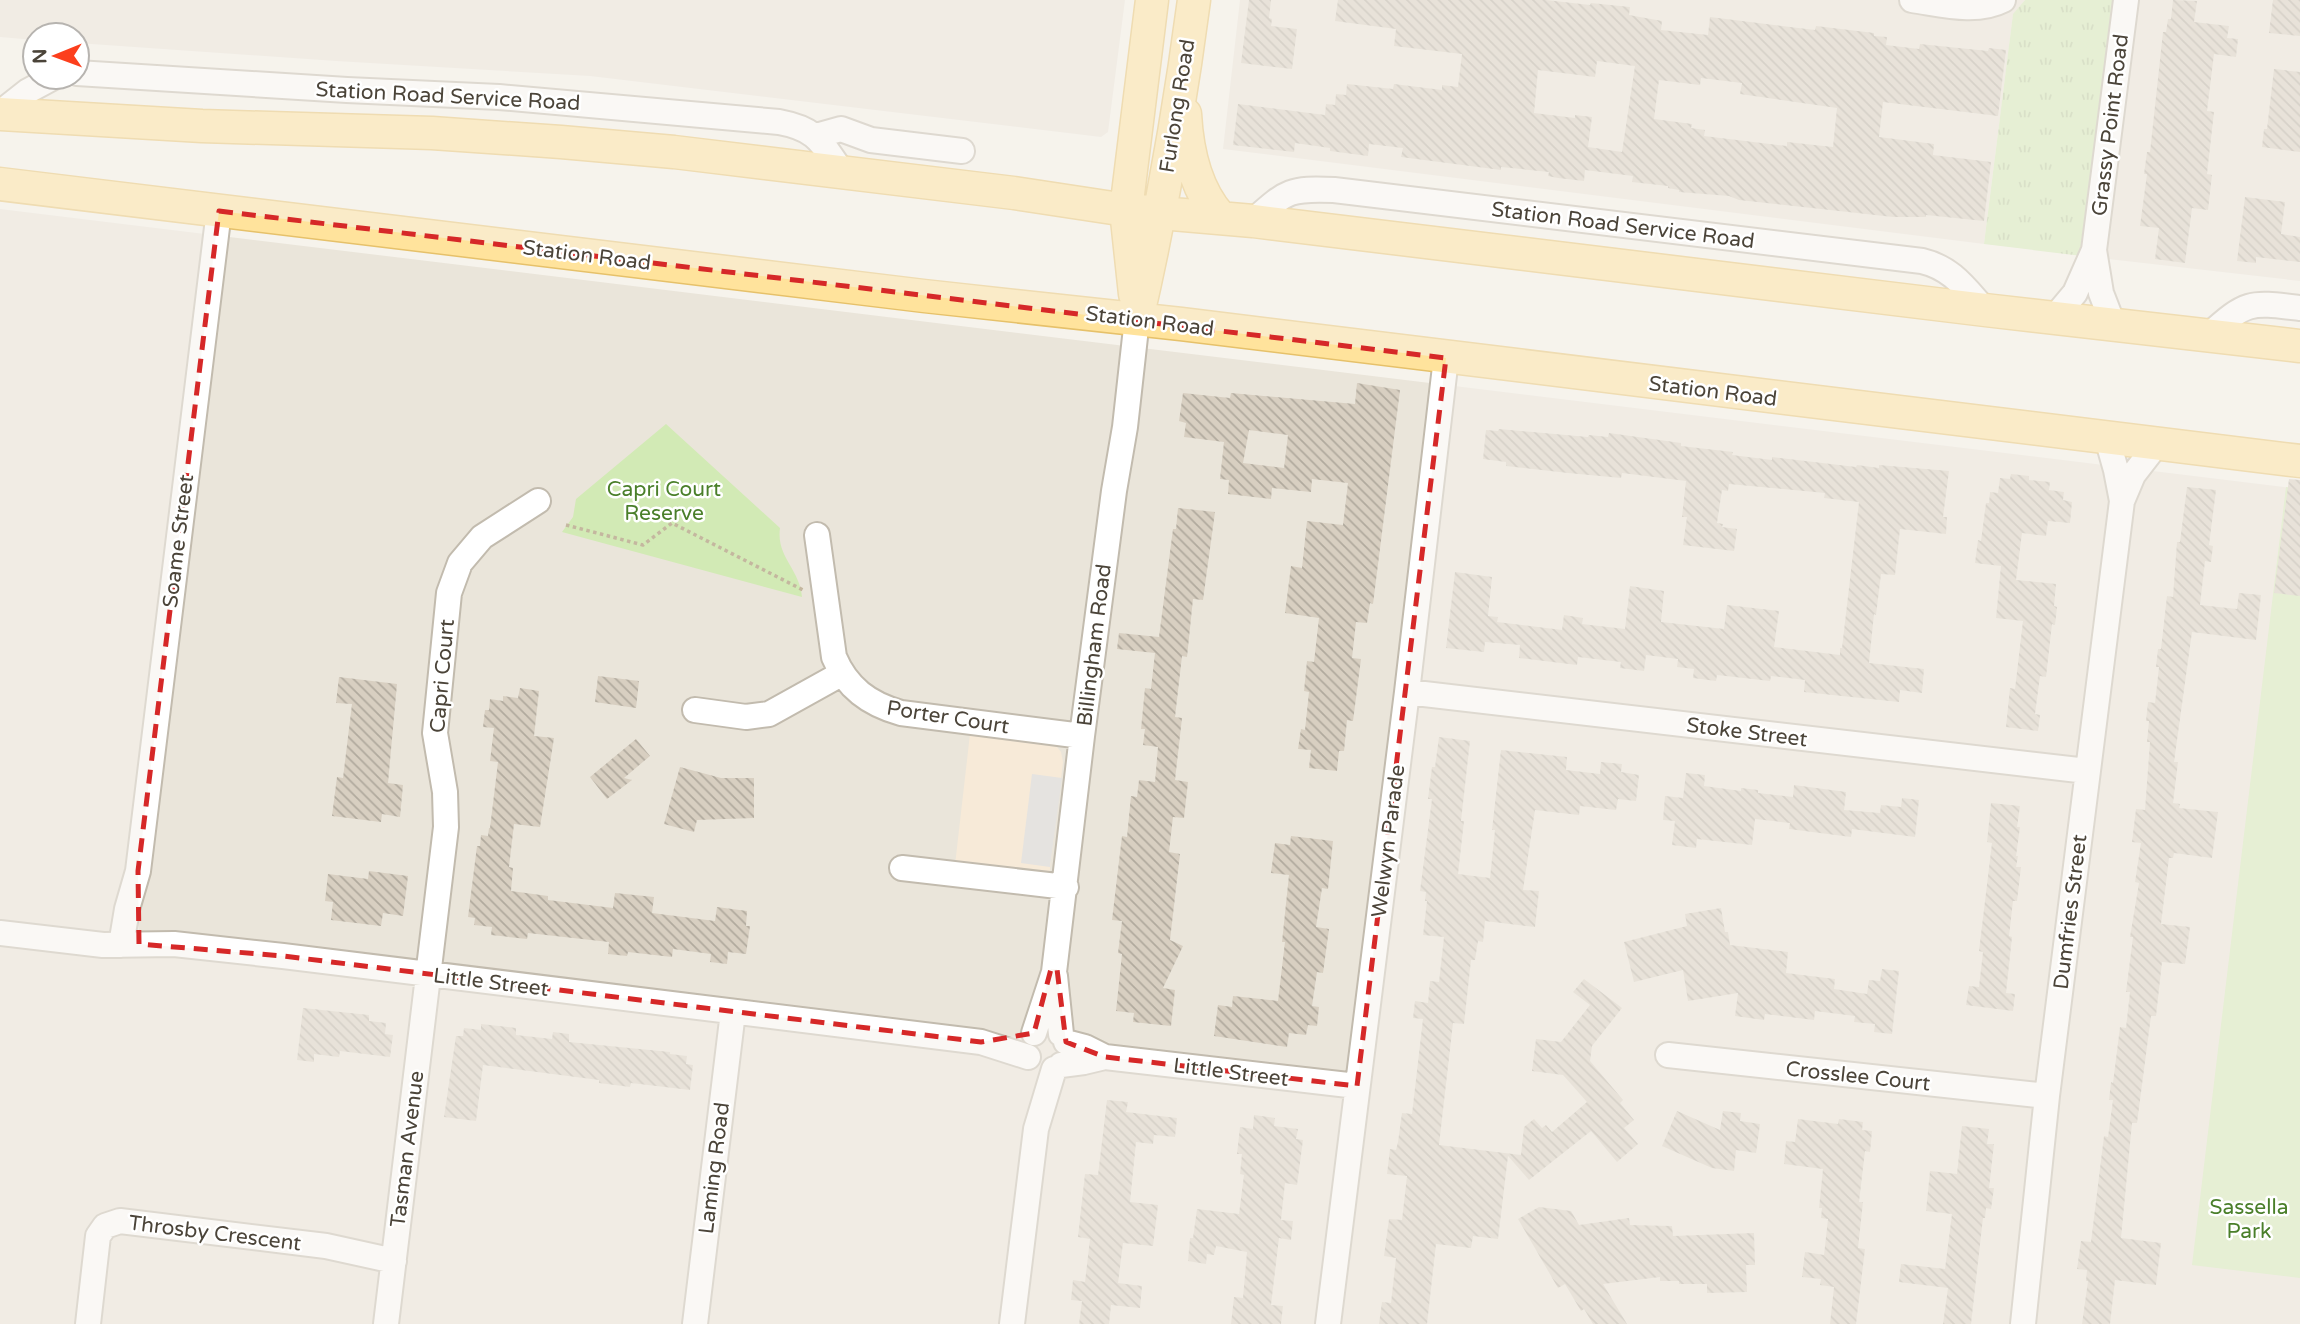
<svg xmlns="http://www.w3.org/2000/svg" width="2300" height="1324" viewBox="0 0 2300 1324" font-family="'Varela Round',sans-serif">
<style>
.residential{fill:#eae5da}
.commercial{fill:#f7ead8}
.grass{fill:url(#grass-tufts)}
.green{fill:#d2eab5}
.parking{fill:#e5e3e0}
.building{fill:url(#building-back-hatch);fill-rule:evenodd}
.lines{fill:none;stroke-linecap:round;stroke-linejoin:round}
.minor-casing{stroke:#c2bbae;stroke-width:28}
.major-casing{stroke:#e6c16a;stroke-width:35}
.path{stroke:#c4b79f;stroke-width:3.5;stroke-dasharray:3.5 3.5;stroke-linecap:butt}
.minor{stroke:#fff;stroke-width:24}
.major{stroke:#ffe39c;stroke-width:32}
.marked{fill:none;stroke:#d62828;stroke-width:5;stroke-dasharray:14 9;stroke-linejoin:round}
.labels{text-anchor:middle;stroke-width:5;stroke-linejoin:round;paint-order:stroke}
.street-label{font-size:21px;fill:#4b4439;stroke:#fff}
.park-label{font-size:21px;fill:#4a7f2a;stroke:#fff}
</style>
<defs>
<pattern id="grass-tufts" width="24" height="20" patternUnits="userSpaceOnUse" patternTransform="scale(1.75)"><rect width="24" height="20" fill="#d2eab5"/><path d="M3 7l-1-3M5 7V3M7 7l1-3M15 17l-1-3M17 17v-4M19 17l1-3" fill="none" stroke="#b6ca9c"/></pattern>
<pattern id="building-back-hatch" width="6" height="6" patternUnits="userSpaceOnUse" patternTransform="scale(1.75)"><rect width="6" height="6" fill="#d8cfc1"/><path d="M-1 5l2 2M0 0l6 6M5-1l2 2" fill="none" stroke="#b1aa9e"/></pattern>
</defs>
<rect width="100%" height="100%" fill="#f6f3ec"/>
<!-- residential -->
<path class="residential" d="M0,0h1125l-17,132 -7,5 -511,-61 -254,-15 -259,-18v-8h-42v5l-35,-3z
M1240,0h785l-12,15 -29,229 -761,-95z
M2115,0h185v281l-218,-25z
M0,209l2300,280v835h-2300z"/>
<!-- commercial -->
<path class="commercial" d="M970,734l81,11 6,2 4,5 2,10 -14,115 -94,-12z"/>
<!-- grass -->
<path class="grass" d="M2025,0h90l-33,256 -98,-12 29,-230z"/>
<!-- green -->
<path class="green" d="M666,424l114,104c-4,29 20,41 22,69l-240,-65 11,-15 3,-18z
M2286,487l14,2v789l-108,-13z"/>
<!-- parking -->
<path class="parking" d="M1032,774l30,4 -12,89 -29,-4z"/>
<!-- building -->
<path class="building" d="M1249,0h22l-2,18 3,1 -1,7 26,3 -5,40 -51,-6z
M1338,0h208l44,5 1,-2 39,4 -1,8 33,6 -1,9 47,5 2,-18 105,13 1,-4 58,7v3l13,1 -1,8 33,4 1,-5 68,7 1,-3 17,2 -8,66 -115,-14 -4,35 55,7 -1,11 58,7 -7,59 -58,-6v2h-33l-154,-17 -10,-4 -50,-4v-2l-11,-2v-2l-36,-4 1,-6 -48,-6 -1,11 -26,-3 -10,-2 1,-4 -48,-5v3l-100,-13 2,-9 -34,-4 -1,12 -38,-5v-3l-35,-5 -1,9 -61,-7 5,-41 87,11 1,-11 9,1 1,-11 10,1 1,-11 46,5 1,-5 48,6v-5l16,2 4,-33 -68,-8 2,-17 -61,-8zM1597,61l38,5 -13,86 -34,-5 4,-30 -17,-2v3l-41,-5 4,-43 57,7zM1701,78l41,5 -2,11 97,14 -4,39 -46,-5v4l-83,-10 1,-6 -14,-2 1,-4 -38,-5 5,-39 41,5z
M2173,0l24,1 -3,21 35,4 -2,12 11,1 -2,18 -22,-3 -7,57 7,1 -7,62 5,1 -4,35 -16,-2 -7,55 -30,-4 4,-31 -19,-2 7,-52h-3l3,-22h3l13,-120h3l2,-13h3z
M2273,0h27v36l-31,-3z
M2274,69l26,3v80l-38,-5 2,-18h3z
M2245,197l40,5 -4,32 19,3v25l-44,-5v6l-19,-2z
M1357,383l43,7 -27,214 -3,-1 -3,20 -11,-1 -4,36 9,1 -8,62 -6,-1 -3,31h-5l-2,20 -28,-3 2,-18 -13,-1 3,-20 4,1 4,-38 -5,-1 3,-30 7,1 5,-44 -34,-5 6,-47 11,2 5,-47 36,4 5,-42 -36,-4 -1,13 -39,-4 -1,11 -43,-5 1,-14 -9,-1 4,-37 -40,-5 2,-14 -7,-2 4,-28 47,5 1,-5 124,11zM1249,430l39,5 -4,33 -41,-5z
M1499,429l89,8 1,-2 19,2 1,-4 72,10v3l52,6 -1,3 40,5v-3l84,10 1,-2 22,3v-3l70,6 -6,46h4l-1,17 -46,-5 -5,46 -14,-1 -5,41 -2,-1 -5,49 55,6 -2,24 -22,-3 -1,12 -95,-10 1,-12 -34,-4 -1,5 -53,-6 -1,6 -23,-3 1,-9 -17,-2 1,-8 -32,-4 -2,16 -24,-3 1,-6 -43,-5 -1,8 -58,-7 1,-13 -35,-3 -1,10 -38,-4 9,-76 37,5 -4,39 10,1 -1,5 65,8 2,-15 19,3 -1,6 43,5 5,-43 34,5 -3,31 63,7 3,-24 52,6 -5,36 66,8v-7h2l17,-146 -35,-4 1,-5 -96,-9 -1,7 -6,-1 -5,33 6,1 -1,3 15,2 -3,22 -51,-6 4,-28h-5l4,-36 -64,-8 -1,5 -53,-5 -62,-7v-4l-23,-3 3,-29 12,1z
M2011,474l18,2v4l21,2 -1,8 15,2 -1,8 9,2 -2,21 -22,-2 -2,15 -24,-3 -6,47 40,4 -2,22 3,1 -2,18 -3,-1 -6,53 -6,-1 -5,38 5,1 -2,16 -32,-4 4,-39 5,1 8,-68 -27,-3 5,-52 -26,-3 3,-23 3,1 5,-38h3l1,-11 8,1 2,-15 10,1z
M2289,479l11,1v116l-26,-3z
M2187,487l29,3 -7,55 4,1 -2,16 -6,-1 -5,44 37,4 2,-16 22,2 -5,45 -64,-8 -18,130h4l-5,41 7,1 -1,4 39,4 -6,46 -38,-5 -1,5h-4l-8,66 29,3 -5,37 -23,-2 -6,54h-5l-14,107h-5l-11,115 40,5 -5,42 -41,-5 -5,44h-28l6,-43h-2l1,-11 -10,-1 4,-28 10,1 13,-106 4,1 5,-37h-4l2,-18 2,1 7,-56 6,1 4,-36h-4l7,-55h-3l9,-54 -4,-1 6,-39 -9,-1 4,-33 9,1 5,-68h-3l2,-21h-3l2,-19 7,1 4,-36h-3l2,-18h3l6,-53 6,1 4,-55h3z
M1178,508l37,4 -12,88 -10,-1 -6,58 -5,-1 -7,61 7,1 -7,62 13,2 -4,36 -11,-1 -4,35 11,2 -10,86 13,6 -20,42 12,2 -4,36 -38,-4 1,-9 -18,-2 6,-57 -4,-1 4,-32 -10,-1 10,-84 5,1 4,-41 6,1 2,-17 16,2 3,-35 -15,-2 2,-16h-4l4,-41 6,1 4,-36 -38,-4 2,-16 40,4 14,-108h3z
M598,676l41,5 -3,27 -41,-6z
M339,677l58,7 -9,99 15,2 -3,32 -18,-3 -1,8 -49,-6 5,-39 6,1 9,-74 -16,-1z
M520,688l19,3 -5,45 20,2 -14,89 -26,-3 -5,43 4,1 -2,23 37,5v4l65,8 2,-15 39,4 -2,16 63,8 2,-14 30,4 -1,15h4l-4,28 -18,-2 -1,12 -17,-2 1,-8 -38,-5 -1,8 -44,-5 -1,4 -19,-2 1,-12 -81,-9 -1,6 -36,-4 1,-8 -18,-2 1,-7 -7,-1 9,-71h3l1,-11 7,1 1,-8h1l8,-66 -8,-1 4,-33 -11,-1 2,-17h4l1,-11 13,2v-5l15,2z
M1439,737l31,4 -9,80h3l-6,53 32,4 5,-48h-3l9,-80 66,7 -1,13 34,4 1,-12 21,2 -1,8 18,3 -3,26 -18,-2 -2,11 -36,-4 -1,9 -44,-5 -12,80 16,1 -4,36 -50,-6 -2,21 -5,-1 -3,19h-4l-7,64 -11,-1 -14,122 82,10 3,-28 10,-8 8,9 4,-3 6,7 35,-30 -24,-27 -31,-4 4,-32 25,3 29,-37 -17,-13 11,-13 38,29 -30,38 -2,15 33,39 -3,3 14,17 -10,8 14,16 -21,18 -26,-31 -62,49 -21,-24 -10,83 -25,-3 -2,12 -35,-4 -9,80h-48l3,-22 9,1 5,-45 -12,-2 5,-37 13,1 5,-44 -20,-2 3,-25 6,1 2,-8 4,-29 10,1 11,-95 -10,-1 2,-17 13,2 2,-22 9,1 5,-45 -21,-2 4,-34h-2l1,-9 -6,-1 12,-92h-4l4,-32h3z
M636,739l14,17 -26,22 8,2 -25,19 -17,-22z
M680,767l41,11h33v40l-57,2 -3,12 -30,-8z
M1686,773l19,2 -1,11 37,5v-3l17,2v3l35,4 1,-12 52,7 -2,18 36,3 1,-8 20,2 1,-9 17,2 -4,37 -63,-8 -1,8 -62,-8 1,-6 -35,-4 -3,26 -55,-6 -1,9 -24,-3 3,-24 -12,-1 2,-24 18,2z
M1991,803l29,3 -3,21h3l-4,29h2l-2,11h5l-4,34h-4l-4,35 3,1 -6,56 9,1 -2,17 -47,-6 3,-19 10,1 4,-35 -4,-1 13,-108 -5,-1z
M1291,836l42,5 -5,48 -6,-1 -6,39 13,2 -6,44 -6,-1 -5,34 7,1 -2,19 -9,-1 -2,10 -17,-2 -2,14 -73,-11 4,-31 14,2 1,-11 45,5 7,-59h-3l7,-67 -18,-2 4,-30 15,2z
M369,871l39,5 -5,40 -20,-3 -2,13 -50,-6 2,-18 -8,-1 3,-27 40,5z
M1721,908l4,24h3l2,13 58,7 -2,21 49,6 -1,10 33,5 2,-14 11,1 2,-12 17,2 -7,63 -18,-2 1,-8 -21,-2 1,-6 -40,-5 -1,9 -49,-6 -1,6 -29,-4 3,-23 -50,8 -5,-31 -49,12 -10,-40 63,-16 -2,-12z
M303,1008l66,7v6l17,2 -1,11 8,1 -3,22 -50,-6 -1,6 -25,-3v8l-17,-2z
M481,1024l35,4v7l36,4 1,-7 16,2v8l101,10v2l17,2 -1,8 7,1 -3,25 -59,-7 -1,4 -31,-4v-3l-116,-15 -7,56 -32,-4 12,-81h7l1,-8 17,2z
M1107,1100l21,2 -2,10 51,6 -2,19 -21,-2 -1,9 -17,-2 -6,60 28,3 -5,41 -30,-3 -5,40 24,3 -2,22 -29,-3 -2,19h-30l3,-23 -11,-1 2,-20 12,2 5,-43 -12,-2 7,-63 13,1z
M1677,1111l43,19 3,-19 18,2 -1,8 20,3 -4,29 -20,-3 -2,21 -22,-3 -50,-22z
M1254,1115l21,3 -1,8 24,3 -2,10 7,1 -6,45 -12,-2 -4,37 12,1 -2,19 -12,-2 -8,67 12,1 -2,18h-50l3,-27 9,1 4,-46 -31,-6 -2,9 -7,-1 -1,10 -18,-3 2,-23h3l4,-29 42,5 5,-39 -4,-1 2,-20h-5l3,-27 13,2z
M1798,1119l40,5 1,-5 24,3 -1,8 10,1 -2,21 -5,-1 -6,51h4l-5,46 7,1 -9,75h-26l4,-37 -14,-2 1,-6 -19,-2 3,-25 19,3 4,-36 -7,-1 1,-10h-3l4,-39 -39,-5 2,-23 9,1z
M1962,1126l27,3 -2,15h7l-5,44h5l-3,21 -5,-1 -1,10h-2l-12,106h-28l5,-36 -49,-6 2,-18 44,5 7,-55 -26,-3 4,-40 27,3z
M1539,1207l32,4 8,14 50,-7 1,7 42,1 1,10 81,-3 1,32h-9l1,27 -40,1v-9h-28v-3h-19v-4l-57,7 24,40h-34l-9,-15 -3,2 -16,-27 -7,4 -40,-69z"/>
<g class="lines">
<defs>
<path id="minor" d="M1912,0c29,4 64,14 91,0
M77,73l270,17 152,7 280,25c38,7 42,20 63,50
M0,113l28,-22 26,-14
M816,136l25,-7 30,11 91,11
M1253,221c34,-30 36,-33 81,-31l588,71c30,7 43,27 63,49
M2054,318l21,-25 19,-43
M2113,324l-12,-31 -7,-43 32,-250
M2209,335c38,-34 40,-33 91,-27
M2107,438l9,32 6,31
M817,535l17,122c13,31 35,47 67,56l181,23
M1407,692l680,79
M695,710l51,7 23,-3 72,-40
M902,868l164,19
M0,933l103,12 71,-1 109,12 698,86 47,15
M121,945l6,-36 11,-38 81,-660
M1055,976l6,58
M1034,1033l20,-61 28,-236 32,-245 11,-64 12,-108
M1066,1042l19,5 20,10 252,29
M1668,1055l379,41
M1061,1065l23,-3 21,-5
M88,1324l10,-88 7,-10 15,-5 206,25 68,15
M386,1324l60,-497 -1,-35 -10,-59 14,-140 11,-30 22,-26 56,-36
M695,1324l38,-312
M1012,1324l24,-195 18,-60
M1328,1324l79,-632 39,-334
M2023,1324l24,-228 75,-595 11,-26 24,-31"/>
<path id="major" d="M0,114l202,12 230,7 129,9 113,10 340,41 112,17 127,11 732,89 315,36
M1185,114c2,36 11,76 35,103
M0,184l924,112 257,28 1119,137
M1135,294l-9,-84 26,-210
M1137,319c24,-105 43,-212 57,-319"/>
</defs>
<!-- minor casing -->
<use href="#minor" class="minor-casing"/>
<!-- major casing -->
<use href="#major" class="major-casing"/>
<!-- path -->
<path class="path" d="M566,525l77,20 29,-22 131,67"/>
<!-- minor -->
<use href="#minor" class="minor"/>
<!-- major -->
<use href="#major" class="major"/>
</g>
<!-- marked area -->
<path d="M0 0H2300V1324H0ZM219,211l1227,147 -89,728 -252,-29 -39,-15 -9,-73h-6l-17,64 -53,9 -698,-86 -144,-12 -1,-73z" fill="#f6f3ec" fill-opacity=".55" fill-rule="evenodd"/>
<path class="marked" d="M219,211l1227,147 -89,728 -252,-29 -39,-15 -9,-73h-6l-17,64 -53,9 -698,-86 -144,-12 -1,-73z"/>
<g class="labels">
<!-- street labels -->
<g class="street-label">
<text transform="translate(448 96) rotate(3)" y="7">Station Road Service Road</text>
<text transform="translate(1177 106) rotate(-81)" y="7">Furlong Road</text>
<text transform="translate(2110 125) rotate(-83)" y="7">Grassy Point Road</text>
<text transform="translate(1623 225) rotate(7)" y="7">Station Road Service Road</text>
<text transform="translate(587 255) rotate(7)" y="7">Station Road</text>
<text transform="translate(1150 321) rotate(7)" y="7">Station Road</text>
<text transform="translate(1713 391) rotate(7)" y="7">Station Road</text>
<text transform="translate(178 541) rotate(-83)" y="7">Soame Street</text>
<text transform="translate(1094 645) rotate(-83)" y="7">Billingham Road</text>
<text transform="translate(442 676) rotate(-85)" y="7">Capri Court</text>
<text transform="translate(948 717) rotate(9)" y="7">Porter Court</text>
<text transform="translate(1747 732) rotate(7)" y="7">Stoke Street</text>
<text transform="translate(1388 841) rotate(-83)" y="7">Welwyn Parade</text>
<text transform="translate(2070 912) rotate(-83)" y="7">Dumfries Street</text>
<text transform="translate(491 982) rotate(7)" y="7">Little Street</text>
<text transform="translate(1231 1072) rotate(7)" y="7">Little Street</text>
<text transform="translate(1858 1076) rotate(6)" y="7">Crosslee Court</text>
<text transform="translate(407 1149) rotate(-83)" y="7">Tasman Avenue</text>
<text transform="translate(714 1168) rotate(-83)" y="7">Laming Road</text>
<text transform="translate(215 1233) rotate(7)" y="7">Throsby Crescent</text>
</g>
<!-- park labels -->
<g class="park-label">
<text x="664" y="496">Capri Court<tspan x="664" dy="24">Reserve</tspan></text>
<text x="2249" y="1214">Sassella<tspan x="2249" dy="24">Park</tspan></text>
</g>
</g>
<!-- north arrow -->
<g transform="translate(56 56) rotate(269)"><circle r="33" fill="#ffffff" stroke="#b7b4b0" stroke-width="2"/>
<path d="M0-5L12 26L0 18L-12 26Z" fill="#fc3f1d"/>
<text y="-10" font-size="19" font-weight="bold" text-anchor="middle" fill="#4b4439">N</text>
</g>
</svg>
